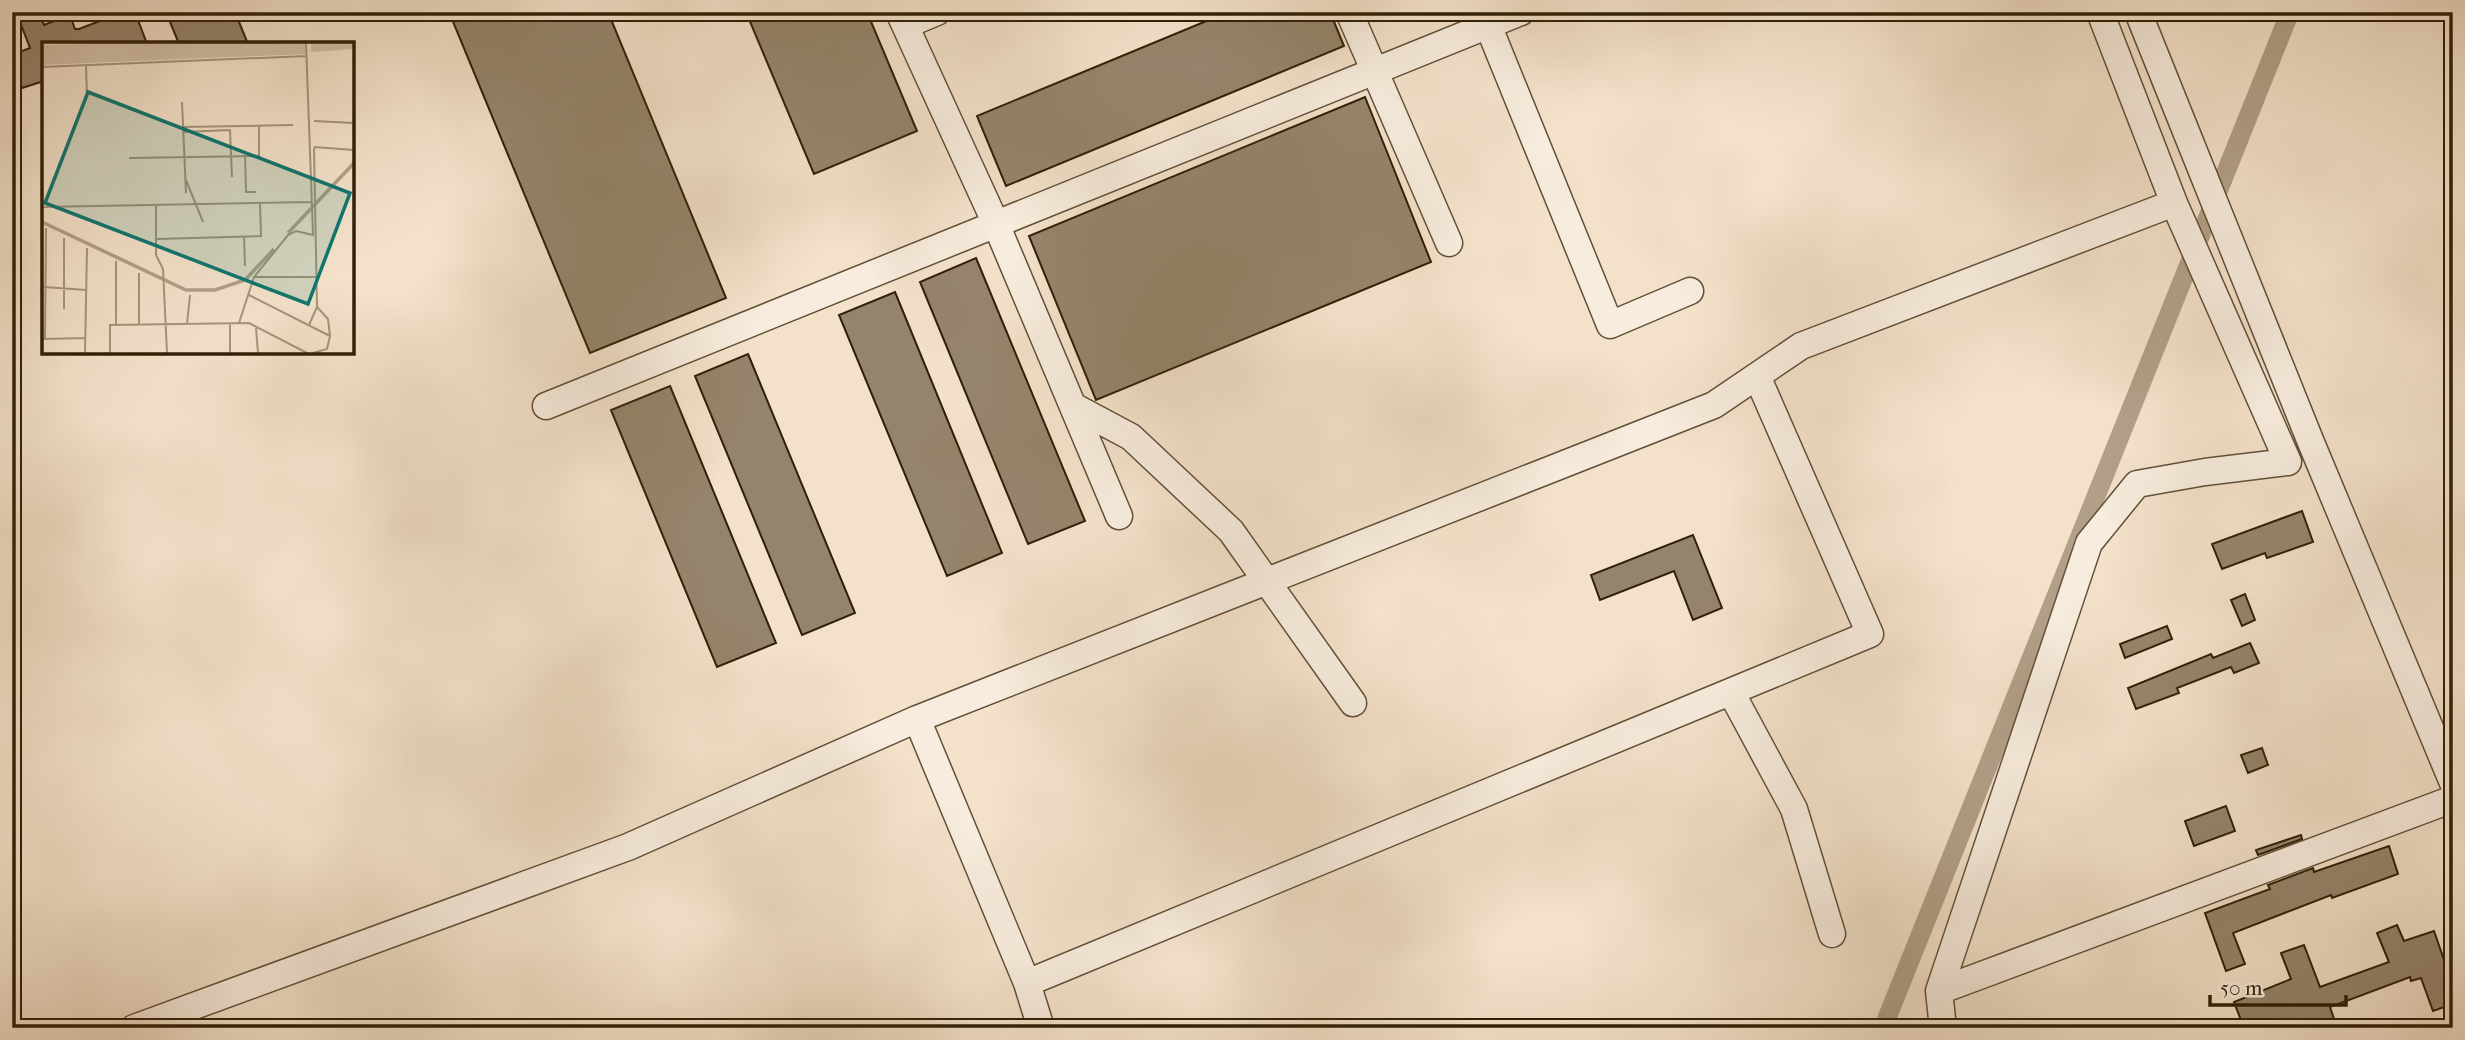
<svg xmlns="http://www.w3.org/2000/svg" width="2465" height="1040" viewBox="0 0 2465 1040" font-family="'IM FELL French Canon',serif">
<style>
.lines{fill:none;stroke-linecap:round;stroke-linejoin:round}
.canal{stroke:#b19f88;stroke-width:19}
.building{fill:#95846c;stroke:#302007;stroke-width:2}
.minor-casing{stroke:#615038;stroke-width:29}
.minor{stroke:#f7ecdd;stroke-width:26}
.inset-river{fill:none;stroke:#b19f88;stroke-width:3.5}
.inset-road{fill:none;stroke:#a5947c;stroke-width:2}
.view{fill:#0f766e;fill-opacity:0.15;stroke:#0f766e;stroke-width:3.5}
.inset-edge{fill:none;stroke:#302007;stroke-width:3.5}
</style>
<rect width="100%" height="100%" fill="#f3e1ca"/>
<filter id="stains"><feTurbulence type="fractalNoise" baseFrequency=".00286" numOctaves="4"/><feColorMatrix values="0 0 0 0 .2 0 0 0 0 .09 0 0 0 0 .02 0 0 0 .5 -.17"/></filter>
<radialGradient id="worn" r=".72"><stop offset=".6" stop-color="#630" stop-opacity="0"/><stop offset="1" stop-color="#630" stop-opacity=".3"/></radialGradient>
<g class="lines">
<!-- canal -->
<path class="canal" d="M1883,1028l407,-1016"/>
</g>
<!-- building -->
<path class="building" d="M30,12h9l5,13 26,-10 5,14h4l44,-17h12l12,32h-103v37l-22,7 -10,-24v-9l18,-7 -12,-31z
M166,12h69l13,32h-69z
M449,12h159l118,286 -136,55z
M746,12h121l50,119 -103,43z
M1228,12h102l14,34 -338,140 -29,-70z
M1365,97l66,165 -335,138 -67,-164z
M976,258l109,263 -57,23 -108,-262z
M895,292l107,261 -55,23 -108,-261z
M748,354l107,259 -53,22 -107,-259z
M670,386l106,257 -59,24 -106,-257z
M2302,511l11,31 -46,16 -2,-5 -43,16 -10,-25z
M1693,535l29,73 -29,12 -19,-49 -74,29 -9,-25z
M2245,594l10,26 -13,6 -11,-26z
M2167,626l5,13 -47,19 -5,-14z
M2250,643l9,20 -25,10 -3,-6 -54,21 2,5 -43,16 -8,-21 83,-34 2,4z
M2262,748l6,17 -20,8 -7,-18z
M2226,806l9,25 -41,15 -9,-25z
M2301,835l1,4 -44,16 -2,-5z
M2389,846l9,28 -66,24 -1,-3 -98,38 12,31 -19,7 -21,-58 65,-24 -2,-4 45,-17 1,4z
M2397,925l7,16 30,-10 19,55v18l-20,7 -12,-33 -10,3 -1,-4 -80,30 7,21h-93l-10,-26 57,-23 -10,-26 23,-8 16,42 69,-25 -12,-29z"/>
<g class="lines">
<defs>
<path id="minor" d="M899,12l97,212 123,292
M1349,12l100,231
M2138,12l172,428 143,343
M906,25l31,-13
M1488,25l122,300 80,-34
M546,406l975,-394
M1073,406l58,31 100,94 122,172
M1731,692l63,117 38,125
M917,719l110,264 14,45
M1027,983l843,-349 -113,-258
M1939,991l514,-192
M134,1028l494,-181 289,-128 797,-314 87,-59 373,-143
M1943,1028l-4,-37 150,-448 48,-59 68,-12 83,-10 -114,-259 -74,-191"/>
</defs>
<!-- minor casing -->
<use href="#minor" class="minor-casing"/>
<!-- minor -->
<use href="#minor" class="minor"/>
</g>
<!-- overview -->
<g transform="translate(42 42)">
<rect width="312" height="312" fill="#f3e1ca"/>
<path d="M67,1h196v11l-263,11v-20zM269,1h42v6l-42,3z" fill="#d2c0a9"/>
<path class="inset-river" d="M0,180l144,68h29l30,-10 29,-31M246,191l66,-70"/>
<path class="inset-road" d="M44,23l1,32M0,25l265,-11M140,60l4,91M272,79l40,2M140,85l111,-2M141,90l47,-2 2,47M272,105l40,3M203,113l1,37h10M87,116l130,-2v-30M144,138l17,42M114,164v49l7,14 4,84M0,165l269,-5M202,194l1,30M115,197l104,-3 -1,-32M212,235h63M2,245l42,3M207,253l81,41M22,267v-71M197,281l15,-46 34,-42 8,-4 17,4 -7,-192M97,282v-51M145,282l3,-29M74,283v-64M267,283l8,-18 -3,-159M214,286l2,25M0,297l43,-1M3,297l1,-111M43,311l2,-105M68,311v-28l139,-2 58,30M188,311v-30M271,311l14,-4 3,-13 -2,-17 -11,-12"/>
<path class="view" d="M46,50l262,101 -42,111 -263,-101z"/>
<rect width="312" height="312" class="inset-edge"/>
</g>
<!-- margin -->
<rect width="2465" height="1040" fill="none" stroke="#f3e1ca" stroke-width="42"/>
<rect x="14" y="14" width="2437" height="1012" fill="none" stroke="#302007" stroke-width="3.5"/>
<rect x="21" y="21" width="2423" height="998" fill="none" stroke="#302007" stroke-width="2"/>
<!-- scale -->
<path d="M2210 995v10h136v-10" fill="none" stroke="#302007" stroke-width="3.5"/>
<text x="2220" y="995" font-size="21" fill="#302007" stroke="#f7ecdd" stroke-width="5" paint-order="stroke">50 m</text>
<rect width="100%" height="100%" filter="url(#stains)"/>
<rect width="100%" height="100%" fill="url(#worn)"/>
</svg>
